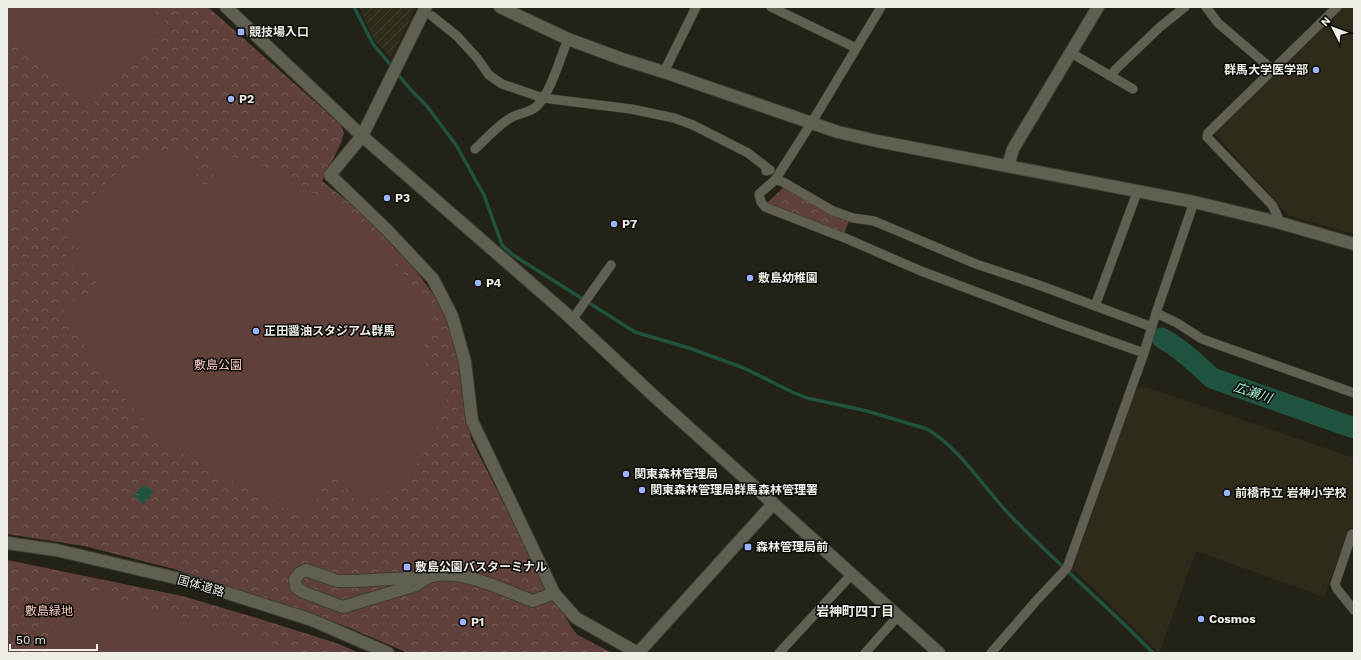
<svg xmlns="http://www.w3.org/2000/svg" width="1361" height="660" viewBox="0 0 1361 660" font-family="'Work Sans','Noto Sans JP',sans-serif">
<style>
.built{fill:#2f2b1a}
.industrial{fill:url(#industrial-furrows)}
.park{fill:url(#park-crowns)}
.pitch{fill:#60403b}
.water{fill:url(#water-ripples)}
.lines{fill:none;stroke-linecap:round;stroke-linejoin:round}
.stream{stroke:#205240;stroke-width:3.5}
.river{stroke:#205240;stroke-width:21}
.street-casing{stroke:#3e3d35;stroke-width:10}
.secondary-casing{stroke:#3e3d35;stroke-width:14}
.street{stroke:#615e52;stroke-width:9}
.secondary{stroke:#615e52;stroke-width:12}
.poi-dot{fill:#9cb4fd;stroke:#0c0b07;stroke-width:1.5}
.labels{text-anchor:middle;stroke-width:3;stroke-linejoin:round;paint-order:stroke}
.poi-label{font-size:12px;font-weight:bold;fill:#eeede6;stroke:#0c0b07;text-anchor:start}
.park-label{font-size:12px;fill:#faccc3;stroke:#0c0b07}
.street-label{font-size:12px;fill:#eeede6;stroke:#0c0b07}
.water-label{font-size:13px;font-style:italic;fill:#a2f3d3;stroke:#0c0b07}
.neighbourhood-label{font-size:13px;font-weight:bold;fill:#eeede6;stroke:#0c0b07}
</style>
<defs>
<pattern id="industrial-furrows" width="10" height="10" patternUnits="userSpaceOnUse"><rect width="10" height="10" fill="#2f2b1a"/><path d="M-1 1l2-2M0 10L10 0M9 11l2-2" fill="none" stroke="#434030"/></pattern>
<pattern id="park-crowns" width="20" height="18" patternUnits="userSpaceOnUse"><rect width="20" height="18" fill="#60403b"/><path d="M2 6a3 3 0 1 1 6 0M12 15a3 3 0 1 1 6 0" fill="none" stroke="#775c57"/></pattern>
<pattern id="water-ripples" width="26" height="14" patternUnits="userSpaceOnUse"><rect width="26" height="14" fill="#205240"/><path d="M2 4q2-2 4 0t4 0M15 11q2-2 4 0t4 0" fill="none" stroke="#416b5c"/></pattern>
</defs>
<rect width="100%" height="100%" fill="#242217"/>
<!-- built -->
<path class="built" d="M1342,7h12v227l-66,-19 -75,-83z
M1143,386l211,72v71l-5,-2 -25,70 -128,-46 -37,102 -86,-85 62,-178z"/>
<!-- industrial -->
<path class="industrial" d="M359,7h57l-25,51 -17,-18z"/>
<!-- park -->
<path class="park" d="M7,7h201l133,118 3,8 -3,10 -19,38 29,23 36,31 18,21 29,39 12,21 15,53 2,21 8,49 71,140 30,49 6,7 34,18h-204l-58,-25 -46,-17 -130,-42 -90,-23 -77,-12z
M785,186l64,35 -5,13 -77,-31z
M7,560l175,36 75,22 82,26 20,9h-352z"/>
<!-- pitch -->
<path class="pitch" d="M7,7h142l17,15 -79,88 -80,-71z
M184,146l1,5 9,-1 3,34h17l-2,-28c43,-1 76,21 111,43l7,2 35,28 5,9 18,18 19,22 12,16 7,13 13,26 -15,5 1,24 -2,18 11,1 -1,7 15,2c-7,44 -30,81 -68,106 -7,4 -15,6 -23,9l-7,-17 -7,2 -5,-12 -19,3 -2,6 3,1 -10,29 -39,-14 2,-3c-30,-14 -61,-26 -88,-47l-1,1 -9,-7 -2,2 -5,-3 -3,3 -5,-4 2,-3 -16,-15 3,-3c-36,-35 -64,-73 -87,-118l31,-15 7,-19 -35,-8 2,-11 10,2 3,-6 -14,-7c16,-41 49,-76 91,-90 9,-2 18,-4 27,-6z
M62,583l240,70h-255z"/>
<!-- water -->
<path class="water" d="M144,485l10,7 -10,12 -11,-8z"/>
<g class="lines">
<!-- stream -->
<path class="stream" d="M354,7l19,37 20,24
M397,73l13,16 16,16 30,40 28,50 18,50 11,10 122,77 54,16 55,20 48,24 15,6 60,13 60,18c30,17 56,57 80,83 46,49 99,92 146,141"/>
<!-- river -->
<path class="river" d="M1162,338c19,11 34,25 50,40l142,50"/>
<defs>
<path id="street" d="M771,7l85,41
M881,7l-69,115 -37,58 -16,14 2,8 4,5 80,31 76,33 138,52 85,30
M1206,7l12,16 55,47
M432,16l25,20 20,22 12,17 13,9 41,14 88,11 43,9 19,7 55,28 22,17 -4,1
M1071,53l62,36
M664,72l32,-65
M1110,76l6,-7 44,-42 25,-20
M475,149c11,-10 23,-24 37,-32 8,-4 18,-4 25,-11 14,-14 23,-48 31,-67
M775,180l8,2 50,29 20,7 21,3 102,43 60,20 116,43
M1277,222l1,-5 -6,-12 -65,-68 1,-4 129,-126
M1095,306l40,-108 1,-7
M1156,313l21,10 25,16 152,54
M572,320l39,-55
M1352,534l-17,50 2,5 17,21
M779,653l73,-79
M865,653l33,-37
M991,653l45,-52 31,-33 77,-215 12,-40 38,-111"/>
<path id="secondary" d="M226,7l136,129 201,175 92,86 284,256
M426,7l-64,129 -32,39 57,55 46,49 19,37 13,46 7,59 82,172 22,25 62,35
M500,7l68,32 54,20 42,13 174,60 39,9 317,61 83,20 77,22
M1008,166l5,-17 85,-142
M7,543l49,7 137,32 119,38 76,33
M428,577l-12,8 -73,22 -40,-15 -7,-5 -1,-8 5,-6 6,-3 31,11h17l74,-4c32,-10 75,13 105,24l21,-8
M638,653l135,-149"/>
</defs>
<!-- street casing -->
<use href="#street" class="street-casing"/>
<!-- secondary casing -->
<use href="#secondary" class="secondary-casing"/>
<!-- street -->
<use href="#street" class="street"/>
<!-- secondary -->
<use href="#secondary" class="secondary"/>
</g>
<!-- markers -->
<g class="poi-dot">
<rect x="237" y="28" width="8" height="8" rx="2"/>
<circle cx="1316" cy="70" r="4"/>
<circle cx="231" cy="99" r="4"/>
<circle cx="387" cy="198" r="4"/>
<circle cx="614" cy="224" r="4"/>
<circle cx="750" cy="278" r="4"/>
<circle cx="478" cy="283" r="4"/>
<circle cx="256" cy="331" r="4"/>
<circle cx="626" cy="474" r="4"/>
<circle cx="642" cy="490" r="4"/>
<circle cx="1227" cy="493" r="4"/>
<rect x="744" y="543" width="8" height="8" rx="2"/>
<rect x="403" y="563" width="8" height="8" rx="2"/>
<circle cx="1201" cy="619" r="4"/>
<circle cx="463" cy="622" r="4"/>
</g>
<g class="labels">
<!-- poi labels -->
<g class="poi-label">
<text x="249" y="36">競技場入口</text>
<text x="1308" y="74" text-anchor="end">群馬大学医学部</text>
<text x="239" y="103">P2</text>
<text x="395" y="202">P3</text>
<text x="622" y="228">P7</text>
<text x="758" y="282">敷島幼稚園</text>
<text x="486" y="287">P4</text>
<text x="264" y="335">正田醤油スタジアム群馬</text>
<text x="634" y="478">関東森林管理局</text>
<text x="650" y="494">関東森林管理局群馬森林管理署</text>
<text x="1235" y="497">前橋市立 岩神小学校</text>
<text x="756" y="551">森林管理局前</text>
<text x="415" y="571">敷島公園バスターミナル</text>
<text x="1209" y="623">Cosmos</text>
<text x="471" y="626">P1</text>
</g>
<!-- park labels -->
<g class="park-label">
<text x="218" y="369">敷島公園</text>
<text x="49" y="615">敷島緑地</text>
</g>
<!-- street labels -->
<g class="street-label">
<text transform="translate(201 586) rotate(16)" y="4">国体道路</text>
</g>
<!-- water labels -->
<g class="water-label">
<text transform="translate(1253 392) rotate(19)" y="5">広瀬川</text>
</g>
<!-- neighbourhood labels -->
<g class="neighbourhood-label">
<text x="855" y="616">岩神町四丁目</text>
</g>
</g>
<!-- border -->
<rect width="1361" height="660" fill="none" stroke="#eeede6" stroke-width="16"/>
<!-- north arrow -->
<g transform="translate(1333 28) rotate(312)" stroke="#0c0b07" stroke-width="3" paint-order="stroke">
<path d="M0-3L7 15L0 10L-7 15Z" fill="#eeede6"/>
<text y="-6" font-size="11" font-weight="bold" text-anchor="middle" fill="#eeede6">N</text>
</g>
<!-- scale -->
<path d="M10 644v6h87v-6" fill="none" stroke="#eeede6" stroke-width="2"/>
<text x="16" y="644" font-size="12" fill="#eeede6" stroke="#0c0b07" stroke-width="3" paint-order="stroke">50 m</text>
</svg>
